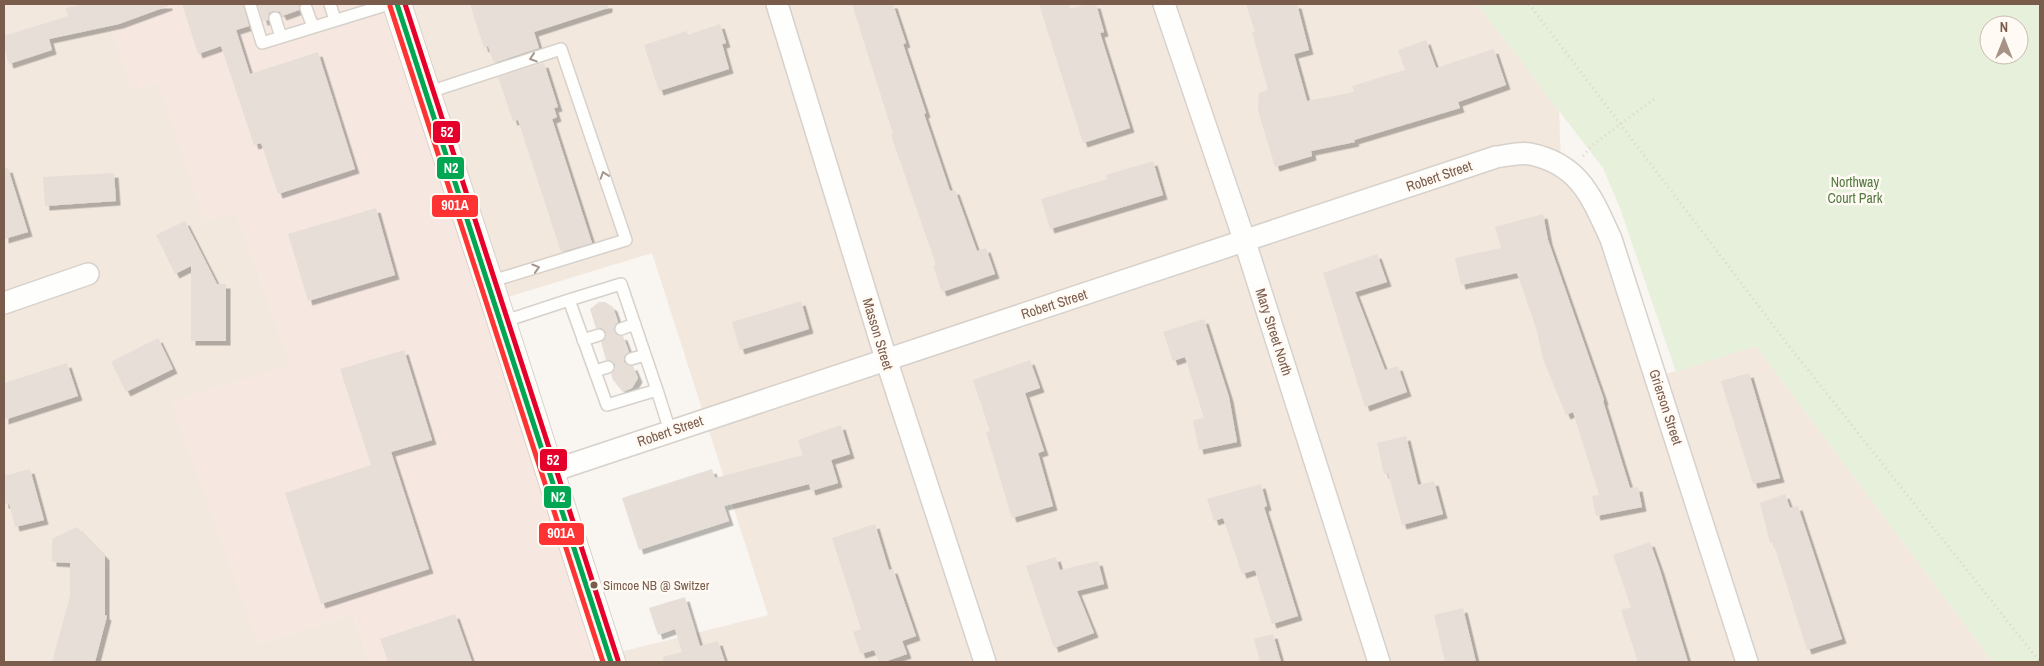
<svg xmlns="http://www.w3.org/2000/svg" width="2044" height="666" viewBox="0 0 2044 666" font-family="'Archivo Narrow',sans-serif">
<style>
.residential{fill:#f2e8de}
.commercial{fill:#f6e8e1}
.green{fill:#e7f0db;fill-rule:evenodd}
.building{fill:#e6ded7;filter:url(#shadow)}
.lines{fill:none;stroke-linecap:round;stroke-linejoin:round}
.service-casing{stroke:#d7d1cb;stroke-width:14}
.minor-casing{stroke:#d7d1cb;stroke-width:24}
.secondary-casing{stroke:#d9d2cb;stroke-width:30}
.path{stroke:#dcd5d0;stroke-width:3;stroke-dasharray:1 4;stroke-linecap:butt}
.service{stroke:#fefefd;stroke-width:11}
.minor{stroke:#fefefd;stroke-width:21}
.secondary{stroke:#fefefd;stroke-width:28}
.bus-1-casing{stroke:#fffaf3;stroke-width:9}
.bus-2-casing{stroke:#fffaf3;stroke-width:9}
.bus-3-casing{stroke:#fffaf3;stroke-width:9}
.bus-1{stroke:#00a651;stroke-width:5}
.bus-2{stroke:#f33;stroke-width:5}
.bus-3{stroke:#e4002b;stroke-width:5}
.oneway{stroke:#a8958b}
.bus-dot{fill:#7a5c4d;stroke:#fffaf3;stroke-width:2}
.labels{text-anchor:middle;stroke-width:5;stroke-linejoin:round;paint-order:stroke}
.bus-label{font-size:13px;fill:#7a5c4d;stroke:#fffaf3;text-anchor:start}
.street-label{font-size:14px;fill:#7a5c4d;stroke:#fffaf3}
.park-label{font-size:14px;fill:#537a41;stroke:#fffaf3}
.line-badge{stroke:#fffaf3;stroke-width:2}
.badge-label{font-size:14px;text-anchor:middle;font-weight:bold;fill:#fff}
</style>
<defs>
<filter id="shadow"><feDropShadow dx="4.5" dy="4.5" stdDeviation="0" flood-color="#0004"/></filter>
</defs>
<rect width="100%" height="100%" fill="#f9f5f0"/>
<!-- residential -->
<path class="residential" d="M4,4h99l30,86 26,-7 45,136 33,-5 54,150 -33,280 95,-30 17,48h-366z
M397,4h1080l82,106 2,55 29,28 66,184 100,-31 237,316h-1382l-3,-7 160,-40 -116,-362 -157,48z"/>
<!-- commercial -->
<path class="commercial" d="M103,4h293l215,658h-241l-17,-48 -95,30 -87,-242 120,-38 -54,-150 -33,6 -45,-136 -26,6z"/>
<!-- green -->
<path class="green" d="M1477,4h563v658h-47l-237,-316 -80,26 -56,-164 -17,-40zM1989,25h30v30h-30z"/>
<!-- building -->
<path class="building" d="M85,4h83v2l-49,18 -70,15 3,11 -43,14 -5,-17v-11l64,-20 -2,-8z
M182,4h61l6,22 -13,4 14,44 68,-22 37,117 -77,25 -17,-51 -7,2 -33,-99 -23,8z
M258,4h42l-1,6 -17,6 -2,-4 -7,-1 -4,2 -1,7 -5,1z
M470,4h138v4l-74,24 5,16 -45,15 -6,-17 -4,2z
M852,4h41l13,39 -3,1 23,69 -2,1 26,77 5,-1 22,61 9,-3 9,26 -53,18 -9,-26 3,-1 -45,-130 2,-1z
M1039,4h30l1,5 17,-5h9l8,28 -4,1 30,95 -47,15z
M1246,4h51l12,46 -15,4 13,47 47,-9 -2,-6 53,-16 -7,-20 28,-10 10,28 58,-19 12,36 -48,17 2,6 -106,32 1,2 -44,9 1,5 -37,11 -17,-57 1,-17 9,-3 -16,-58h3z
M720,24l6,19 -4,1 7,25 -70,22 -15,-46 43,-14 1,4z
M544,63l14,44 -4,1 3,9 -5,2 40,124 -31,9 -43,-132 -5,1 -15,-44z
M1153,161l10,34 -113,34 -9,-30 66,-20 -1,-4z
M8,168l20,64 -24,7v-70z
M114,173l2,28 -71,5 -2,-29z
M376,208l19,67 -87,26 -20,-67z
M1543,214l5,26 56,160 -1,1 27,87 8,-1 4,20 -46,9 -4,-20 7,-1 -26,-83 -7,3 -23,-56 -6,-28 -20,-58 -56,12 -6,-27 46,-10 -6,-21z
M185,221l32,63h9v57h-35v-75l-16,8 -19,-39z
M1377,254l10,28 -32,10 30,78 13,-4 9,26 -42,15 -42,-134z
M801,301l8,28 -69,21 -8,-28z
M599,302h6l8,5 5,15 -3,3 -1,6 3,4 6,1 6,16 -5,5v5l5,4h4l5,12 -6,10 -9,4 -10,-12 -2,-6 4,-5v-5l-9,-4 -5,-18 5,-5v-5l-5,-4h-5l-6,-19z
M1204,319l25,78 8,45 -38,8 -6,-30 11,-2 -19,-61 -12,4 -10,-29z
M158,338l15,31 -47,23 -15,-30z
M404,350l28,90 -41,12 38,117 -108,35 -36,-111 86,-28 -31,-96z
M1030,360l10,28 -15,5 19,58 -6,2 15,53 -41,12 -26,-86 4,-1 -17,-51z
M67,363l11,33 -74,24v-37z
M1749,373l31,105 -27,6 -32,-103z
M841,425l9,29 -19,6 7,23 -27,8 -2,-7 -85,22 5,15 -90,29 -17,-52 90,-29 3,9 88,-23 -5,-15z
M1406,436l12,49 16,-4 9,33 -41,11 -14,-52 -4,1 -7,-31z
M30,469l14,51 -29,7 -6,-24 -5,1v-28z
M1261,484l6,22 -3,1 34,109 -26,8 -17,-54 -13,4 -19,-56 -9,3 -7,-22z
M1785,494l5,14 8,-2 44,133 -35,11 -34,-108 -3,1 -10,-40z
M875,524l14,46 4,-1 23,67 -14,5 5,13 -23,8h-5l-5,-12 -13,4 -8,-22 8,-3 -29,-91z
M77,527l28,29v59l2,1 -12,46h-43l18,-66v-33l-18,-1v-23z
M1650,542l10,28 28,92h-50l-17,-52 10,-3 -18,-52z
M1056,557l4,13 38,-9 6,23 -27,7 17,42 -40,15 -28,-82z
M685,597l15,49 18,-5 7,21h-62v-5l19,-5 -7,-23 -17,6 -9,-27z
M1463,608l13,54h-31l-11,-47z
M455,614l17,48h-84l-8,-23z
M1273,634l8,28h-21l-6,-23z"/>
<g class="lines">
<defs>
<path id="service" d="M250,4l12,39 127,-39
M330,4l5,16
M306,8l7,19
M275,18l6,19
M426,93l135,-44 65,191 -137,42
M569,300l52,-16 36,106
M502,322l67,-22 38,105 50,-15 13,41
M621,329l14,-5
M583,340l16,-5
M631,359l14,-4
M595,371l13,-4"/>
<path id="minor" d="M777,4l109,355 99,303
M1164,4l81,238 134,420
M4,303l84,-29
M549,472l947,-315c10,-1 24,-5 34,-3 50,10 62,44 81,85l136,423"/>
<path id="secondary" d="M397,4l98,297 116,361"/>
</defs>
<!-- service casing -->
<use href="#service" class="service-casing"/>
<!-- minor casing -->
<use href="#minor" class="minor-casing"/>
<!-- secondary casing -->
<use href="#secondary" class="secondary-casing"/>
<!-- path -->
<path class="path" d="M1529,4l260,342 251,316
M1583,156l10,-11 64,-48"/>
<!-- service -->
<use href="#service" class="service"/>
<!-- minor -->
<use href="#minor" class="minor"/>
<!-- secondary -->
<use href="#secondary" class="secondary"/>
<defs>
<path id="bus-1" d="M397,4l214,658"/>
<path id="bus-2" d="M390,6l213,656"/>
<path id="bus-3" d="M405,4l213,656"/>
</defs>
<!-- bus-1 casing -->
<use href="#bus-1" class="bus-1-casing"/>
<!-- bus-2 casing -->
<use href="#bus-2" class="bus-2-casing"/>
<!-- bus-3 casing -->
<use href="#bus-3" class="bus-3-casing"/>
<!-- bus-1 -->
<use href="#bus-1" class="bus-1"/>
<!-- bus-2 -->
<use href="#bus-2" class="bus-2"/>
<!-- bus-3 -->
<use href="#bus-3" class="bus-3"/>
</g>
<!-- one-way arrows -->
<defs><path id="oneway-chevron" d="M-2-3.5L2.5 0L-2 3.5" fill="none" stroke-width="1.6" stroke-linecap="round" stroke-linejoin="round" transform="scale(1.25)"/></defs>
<g class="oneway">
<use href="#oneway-chevron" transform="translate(533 58) rotate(162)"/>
<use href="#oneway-chevron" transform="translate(604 175) rotate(-109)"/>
<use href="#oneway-chevron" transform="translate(536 268) rotate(-17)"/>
</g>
<!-- markers -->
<circle class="bus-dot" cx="594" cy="585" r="4.5"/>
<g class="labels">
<!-- bus labels -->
<g class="bus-label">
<text x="603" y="590">Simcoe NB @ Switzer</text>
</g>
<!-- street labels -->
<g class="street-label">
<text transform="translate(1439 176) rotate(-19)" y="5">Robert Street</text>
<text transform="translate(1054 304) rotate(-18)" y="5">Robert Street</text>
<text transform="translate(1274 332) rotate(72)" y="5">Mary Street North</text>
<text transform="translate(878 334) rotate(73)" y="5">Masson Street</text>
<text transform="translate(1666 407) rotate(72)" y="5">Grierson Street</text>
<text transform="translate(670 431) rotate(-19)" y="5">Robert Street</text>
</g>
<!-- park labels -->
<g class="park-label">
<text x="1855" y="187">Northway<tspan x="1855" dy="16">Court Park</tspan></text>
</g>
</g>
<g class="line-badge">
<rect x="432" y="120" width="29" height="24" rx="5" fill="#e4002b"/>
<rect x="436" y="156" width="29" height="24" rx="5" fill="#00a651"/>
<rect x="431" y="194" width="48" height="24" rx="5" fill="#f33"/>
<rect x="539" y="448" width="29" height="24" rx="5" fill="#e4002b"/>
<rect x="543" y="485" width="29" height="24" rx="5" fill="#00a651"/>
<rect x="538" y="522" width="47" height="24" rx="5" fill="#f33"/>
</g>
<g class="badge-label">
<text x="447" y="137">52</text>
<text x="451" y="173">N2</text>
<text x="455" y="210">901A</text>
<text x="553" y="465">52</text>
<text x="558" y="502">N2</text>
<text x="561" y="538">901A</text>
</g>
<!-- border -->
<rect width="2044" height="666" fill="none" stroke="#7a5c4d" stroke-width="10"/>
<!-- north arrow -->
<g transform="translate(2004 40)"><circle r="24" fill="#fffaf3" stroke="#cabbb1"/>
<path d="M0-4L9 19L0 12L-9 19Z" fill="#a69286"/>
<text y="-8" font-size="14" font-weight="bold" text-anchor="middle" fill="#7a5c4d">N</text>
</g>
</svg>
